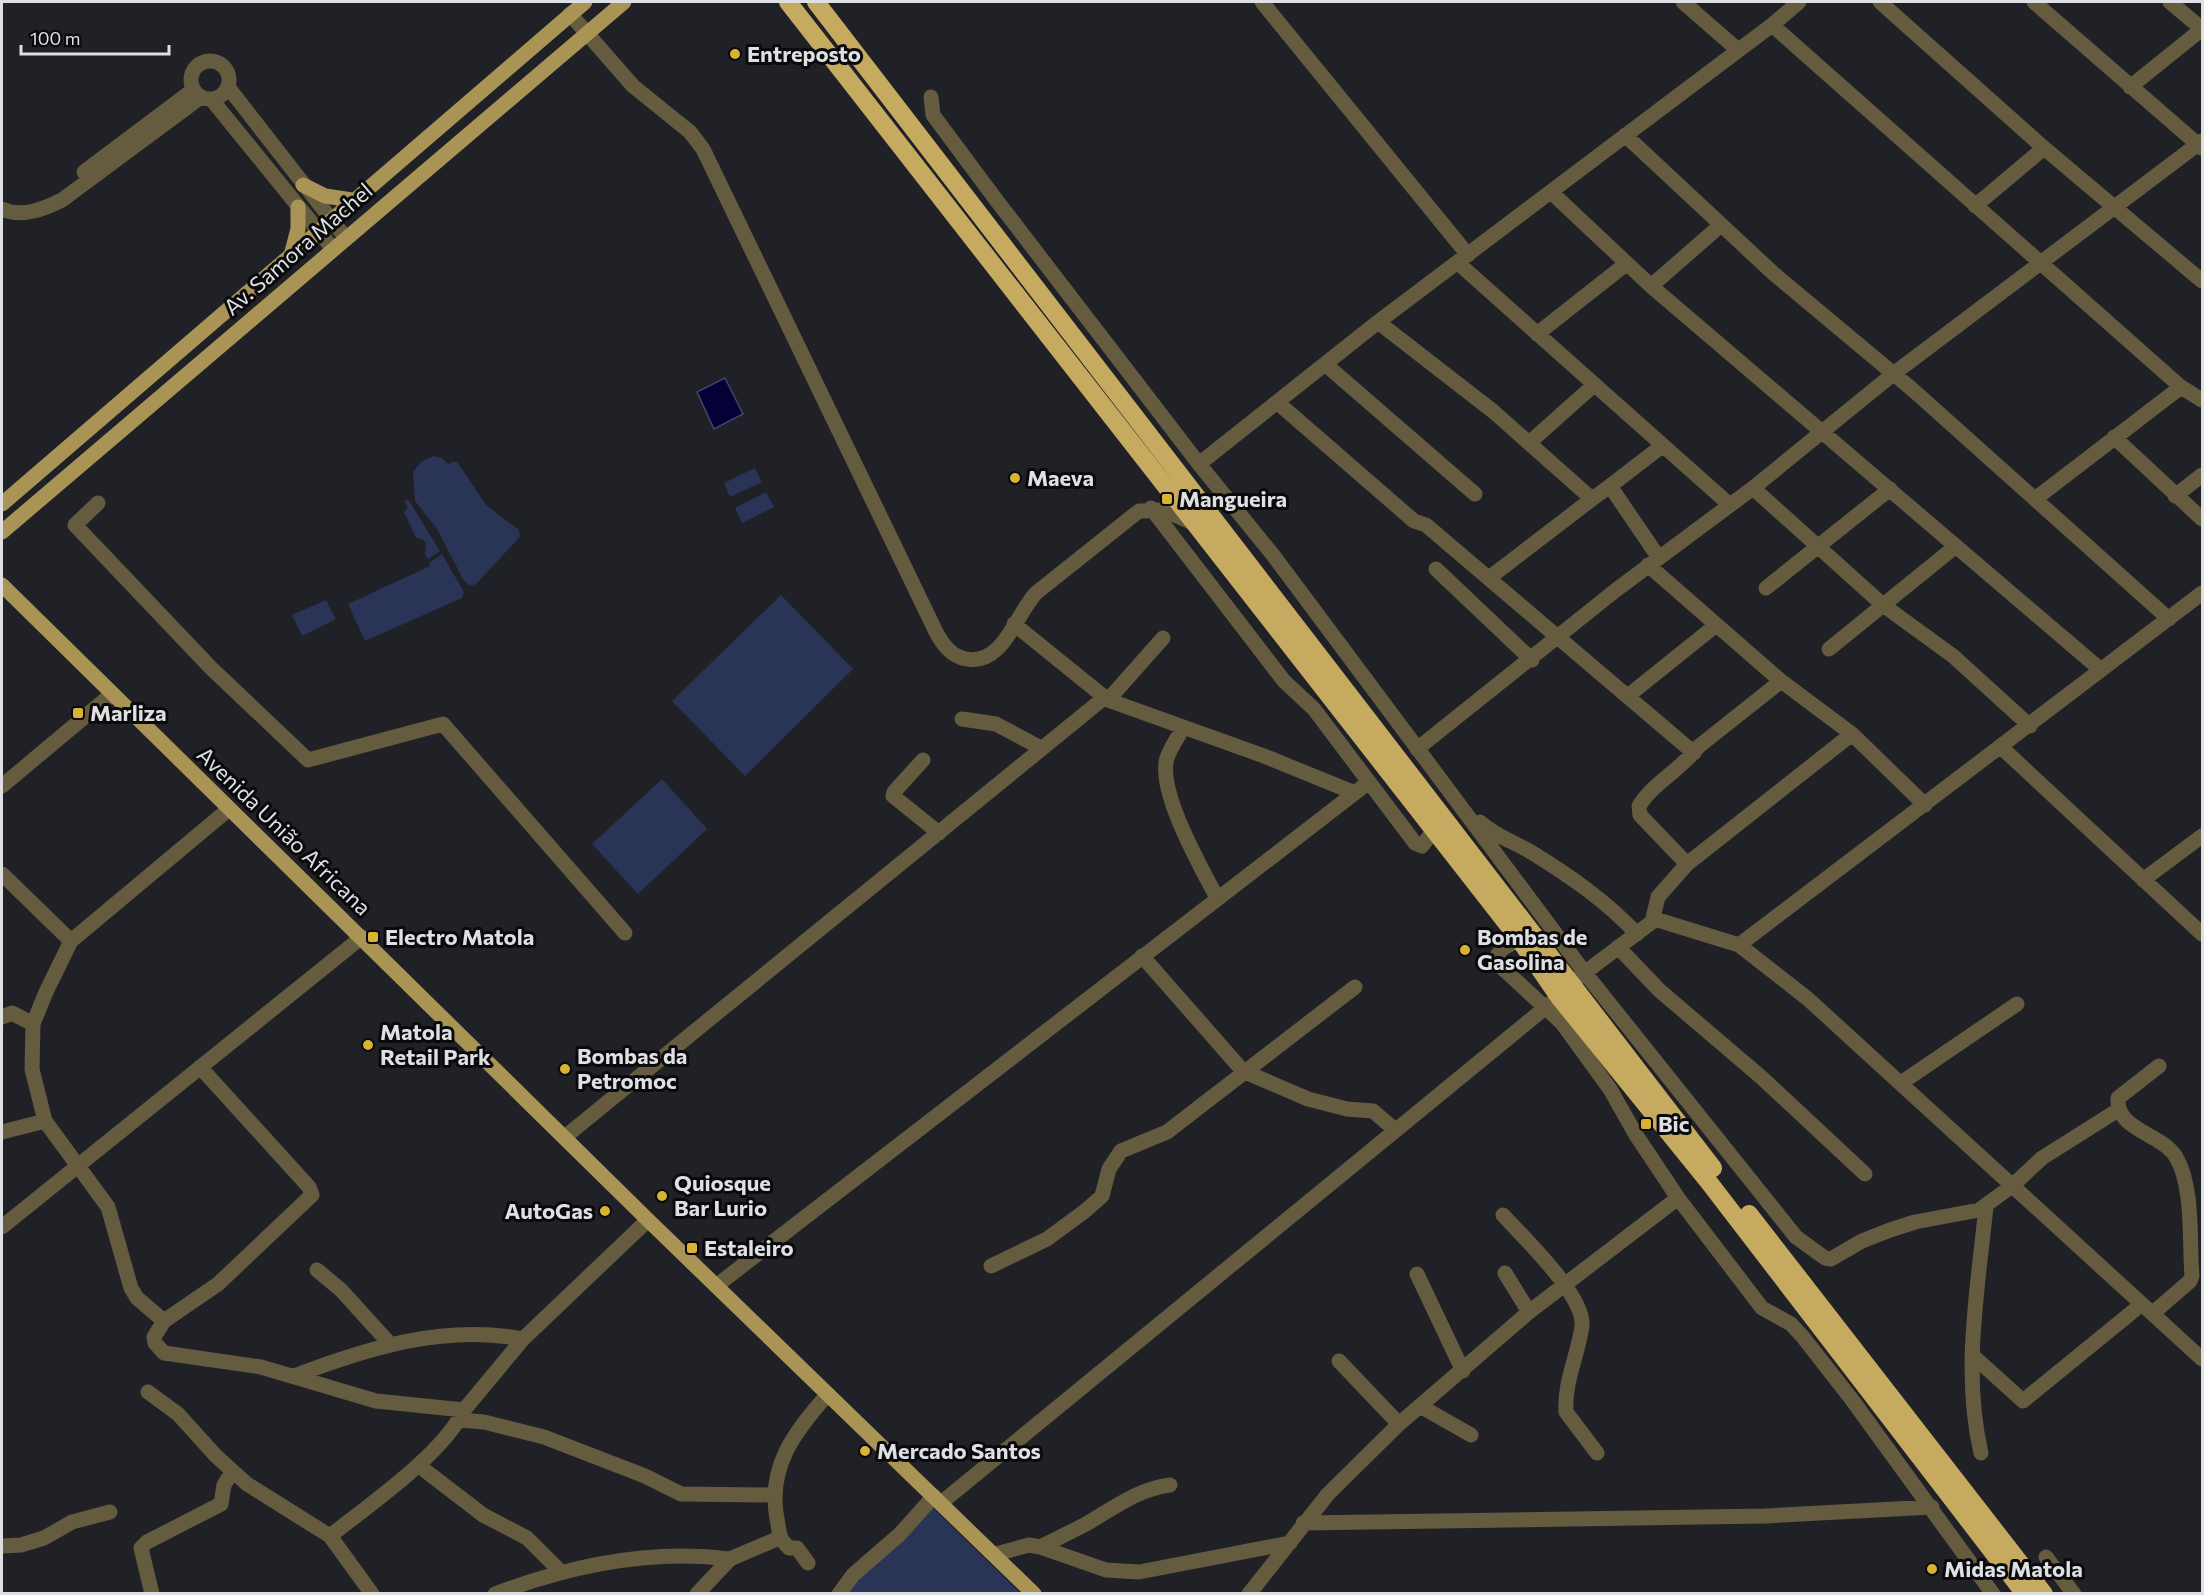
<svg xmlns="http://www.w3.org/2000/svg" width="2204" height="1595" viewBox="0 0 2204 1595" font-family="Commissioner,sans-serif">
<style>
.green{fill:#2a3457}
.water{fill:#050136;stroke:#46446a;stroke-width:1.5}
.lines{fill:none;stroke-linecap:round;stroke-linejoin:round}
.minor{stroke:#655b3e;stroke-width:15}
.major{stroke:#a99456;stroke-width:15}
.highway{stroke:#c5aa60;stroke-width:18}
.poi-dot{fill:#dab333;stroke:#0a0a0d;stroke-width:2}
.labels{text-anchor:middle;stroke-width:6;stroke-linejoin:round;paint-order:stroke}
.poi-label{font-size:22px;font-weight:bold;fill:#dee0e4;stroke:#0a0a0d;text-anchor:start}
.street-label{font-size:22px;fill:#dee0e4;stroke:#0a0a0d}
</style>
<rect width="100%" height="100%" fill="#1f2126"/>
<!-- green -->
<path class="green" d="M434,456l8,2 6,6 6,-3 4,2 28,42 33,25 1,6 -4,5 -40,43 -6,2 -7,-7 -26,-50 -22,-28 -2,-29 9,-11z
M755,468l7,14 -32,15 -6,-14z
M766,492l8,15 -32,16 -7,-15z
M408,499l32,52 -12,8 -3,-4 1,-12 -4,-4 -6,-1 -12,-26 4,-5 -4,-5z
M442,554l22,38 -2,6 -97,43 -17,-37 82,-38 -1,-3z
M781,595l72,74 -108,107 -73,-75z
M326,600l10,19 -34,17 -10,-21z
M662,779l45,50 -69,65 -46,-50z
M929,1504l91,89 -178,1z"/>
<!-- water -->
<path class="water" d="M725,378l18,36 -29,15 -17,-37z"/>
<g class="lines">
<!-- minor -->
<path class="minor" d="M1262,2l206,253
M1683,2l55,48
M1880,2l164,146 158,133
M2034,2l168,146
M2170,2l32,27
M570,14l63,72 57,46 13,17 233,483c7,13 15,24 30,27 37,7 49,-43 70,-66l103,-82 24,-1 33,14
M1772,25l409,362 21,13
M191 80a19 19 0 1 1 38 0a19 19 0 1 1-38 0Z
M228,87l117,150
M2130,87l72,-58
M931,97l2,18 61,82 205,267 74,91 312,418 211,264 29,21 6,1 31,-18 28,-11 25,-8 64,-12 33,-24 30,-28 76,-48
M212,100l121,149
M1625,135l148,138 140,117 256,229
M84,172l109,-82
M1552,193l99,93 450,384
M1975,206l69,-58
M2,209c20,9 42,0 60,-9l139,-103
M1458,263l272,242
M1651,286l70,-61
M1378,322l116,90 98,87 18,-13 49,72
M1537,334l89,-70
M1325,364l150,130
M1278,403l136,118 12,4 268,228
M2114,437l88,82
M1529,443l65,-58
M1199,464l179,-142 394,-297 27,-23
M1610,486l52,-40
M1753,488l130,117 70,51 77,70
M2175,496l27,-21
M2035,499l146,-112
M98,503l-23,22 136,143 97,92 135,-36 182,209
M1151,508l133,173 30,28 101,134 7,3 12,-16
M1648,565l133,116 71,53 73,71
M1436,569l96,91
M1489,578l103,-79
M1766,588l124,-99
M1014,624l94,76 156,56 91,37
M1829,649l127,-103
M1629,695l86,-69
M1108,700l55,-62
M962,719l34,5 45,24
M1182,729c-4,9 -12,19 -15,29 -10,33 34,109 50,140
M2002,748l200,186
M1417,749l199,-159 137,-102 139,-113 310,-234
M923,760l-29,32 -1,4 46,37
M2,786l110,-92
M1480,822c15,14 34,20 51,30 39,24 75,49 106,82
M1687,864l-47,-49 -1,-9c15,-24 43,-37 59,-59l83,-66
M2,874l69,67 158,-132
M2143,880l59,-44
M1652,922l6,-25 29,-33 165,-130
M1519,939l-17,10 -7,9 2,5 65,60 48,66 26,46 42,63 84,110 29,16 12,13 47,60 143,197
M71,941l-25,51 -13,32 -1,45 13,52 63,86 23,81 6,10 27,23
M1739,945l463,-352
M1618,947l41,43 102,87 104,97
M1142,956l101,115 65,28 39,10 26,2 21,18
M1579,977l73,-55 6,-2 81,25 69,54 394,360
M2,1017l10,-4 21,11
M200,1067l109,120 3,8 -94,89 -54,37 -10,16 1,6 9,10 97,14 115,34 88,9
M1901,1083l116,-79
M2,1132l43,-11
M566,1136l538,-438
M1503,1215c21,23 82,81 79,111 -4,29 -18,56 -16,86l31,41
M2,1227l360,-290
M991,1266l56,-27 38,-28 17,-15 7,-27 12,-18 46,-19 188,-145
M317,1270l24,20 49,54
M1505,1273l24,39
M1417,1274l46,97
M716,1286c219,-167 436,-336 653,-504
M2153,1313l37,-32 2,-5c-3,-34 2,-89 -16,-119 -13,-23 -61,-27 -58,-59l41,-32
M1972,1355l51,46 119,-97
M1339,1361l60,63
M294,1376c74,-28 150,-52 229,-37
M148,1392l30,22 38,42 31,28 83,52 42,58
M1420,1406l51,29
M459,1420l25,2 60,15 101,39 36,18 93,1
M1981,1453c-19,-82 -3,-165 5,-247
M418,1465l65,50 44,23 34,34
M941,1503l610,-500
M1303,1523l463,-7 166,-9
M330,1536c39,-31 113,-82 134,-126l59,-71 125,-119
M2,1546l19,-1 23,-7 28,-16 38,-10
M1040,1547c16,-8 31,-15 46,-23 28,-16 52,-35 84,-39
M996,1554l33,-9 11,2 66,23 33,2 151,-29
M2046,1557l28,37
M808,1563l-11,-15h-8c-11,-11 -9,-14 -12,-29 -10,-52 18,-88 51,-125
M152,1594l-11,-46 6,-6 74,-38 3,-19 8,-13
M495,1594c74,-28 156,-45 235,-35
M697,1594l33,-35 49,-21
M839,1594l14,-19 47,-41 34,-38
M1249,1594l79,-100 71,-70 130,-112 149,-114"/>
<!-- major -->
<path class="major" d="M303,185l22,11 27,4
M292,252l6,-23v-22
M2,504l583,-502
M2,532l622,-530
M2,585l646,635 386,374"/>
<!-- highway -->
<path class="highway" d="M788,2l731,937 40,58 149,184 317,413
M816,2l897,1166
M1749,1214l295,380"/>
</g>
<!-- markers -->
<g class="poi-dot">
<circle cx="735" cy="54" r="6"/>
<circle cx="1015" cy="478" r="6"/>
<rect x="1161" y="493" width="12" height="12" rx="3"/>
<rect x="72" y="707" width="12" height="12" rx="3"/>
<rect x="367" y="931" width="12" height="12" rx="3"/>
<circle cx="1465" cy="950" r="6"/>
<circle cx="368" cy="1045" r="6"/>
<circle cx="565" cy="1069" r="6"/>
<rect x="1640" y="1118" width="12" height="12" rx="3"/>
<circle cx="662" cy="1196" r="6"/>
<circle cx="605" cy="1211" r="6"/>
<rect x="686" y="1242" width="12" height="12" rx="3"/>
<circle cx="865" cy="1451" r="6"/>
<circle cx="1932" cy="1569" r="6"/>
</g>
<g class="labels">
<!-- poi labels -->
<g class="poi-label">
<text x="747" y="62">Entreposto</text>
<text x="1027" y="486">Maeva</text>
<text x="1179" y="507">Mangueira</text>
<text x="90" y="721">Marliza</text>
<text x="385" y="945">Electro Matola</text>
<text x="1477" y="945">Bombas de<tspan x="1477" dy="25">Gasolina</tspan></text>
<text x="380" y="1040">Matola<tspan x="380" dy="25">Retail Park</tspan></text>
<text x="577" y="1064">Bombas da<tspan x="577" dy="25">Petromoc</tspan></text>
<text x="1658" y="1132">Bic</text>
<text x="674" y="1191">Quiosque<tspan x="674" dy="25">Bar Lurio</tspan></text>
<text x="593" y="1219" text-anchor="end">AutoGas</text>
<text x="704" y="1256">Estaleiro</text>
<text x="877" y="1459">Mercado Santos</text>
<text x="1944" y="1577">Midas Matola</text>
</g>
<!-- street labels -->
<g class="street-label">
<text transform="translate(298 249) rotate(-41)" y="8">Av. Samora Machel</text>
<text transform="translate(284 831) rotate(44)" y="8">Avenida União Africana</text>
</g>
</g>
<!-- border -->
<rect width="2204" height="1595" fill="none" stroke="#dee0e4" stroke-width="6"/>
<!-- scale -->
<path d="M21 45v9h148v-9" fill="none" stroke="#dee0e4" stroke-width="3"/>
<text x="30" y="45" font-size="18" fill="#dee0e4" stroke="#0a0a0d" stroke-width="4.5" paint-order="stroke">100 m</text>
</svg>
